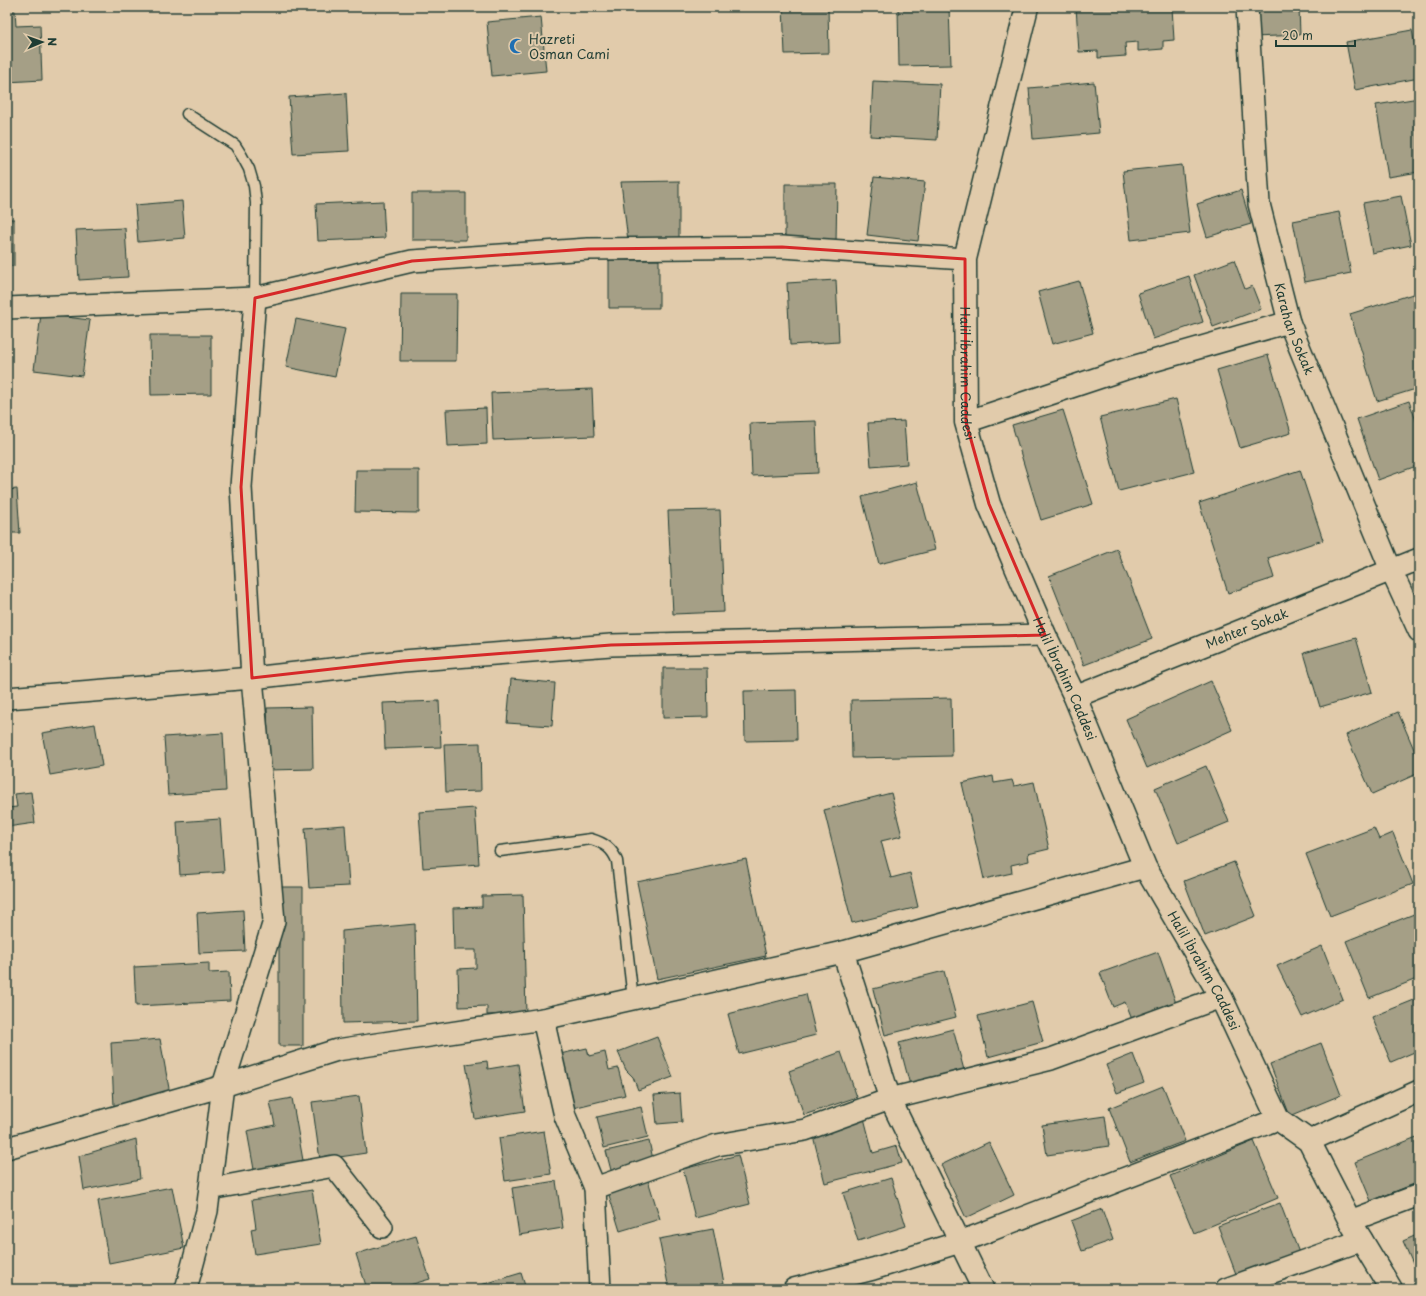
<svg xmlns="http://www.w3.org/2000/svg" width="1426" height="1296" viewBox="0 0 1426 1296" font-family="'Playpen Sans',sans-serif">
<style>
.building{fill:#a59f86;stroke:#1f3d34}
.lines{fill:none;stroke-linecap:round;stroke-linejoin:round}
.service-casing{stroke:#1f3d34;stroke-width:13}
.minor-casing{stroke:#1f3d34;stroke-width:24}
.tertiary-casing{stroke:#1f3d34;stroke-width:25}
.service{stroke:#e1cbab;stroke-width:10}
.minor{stroke:#e1cbab;stroke-width:21}
.tertiary{stroke:#e1cbab;stroke-width:22}
.marked{fill:none;stroke:#d62828;stroke-width:3;stroke-linejoin:round}
.labels{text-anchor:middle;stroke-width:4;stroke-linejoin:round;paint-order:stroke}
.poi-label{font-size:13px;fill:#1f3d34;stroke:#e1cbab;text-anchor:start}
.street-label{font-size:13px;fill:#1f3d34;stroke:#e1cbab}
</style>
<rect width="100%" height="100%" fill="#e1cbab"/>
<filter id="ink" filterUnits="userSpaceOnUse"><feTurbulence type="fractalNoise" baseFrequency=".025" numOctaves="2"/><feDisplacementMap in="SourceGraphic" scale="8" xChannelSelector="R" yChannelSelector="G"/><feConvolveMatrix kernelMatrix="1 2 1 2 8 2 1 2 1" color-interpolation-filters="sRGB"/></filter>
<g filter="url(#ink)">
<!-- building -->
<path class="building" d="M783,7h45l1,46 -44,1z
M898,7h51l2,58 -52,1z
M1076,7h96l2,33 -11,1v8l-25,2v-9l-13,1 1,13 -28,2v-7l-19,1z
M1253,7h46l1,28 -46,2z
M15,11l1,15 24,-1 2,55 -35,2v-70z
M541,17l5,54 -54,5 -5,-54z
M1412,30l7,38v10l-64,12 -9,-48z
M873,81l67,3 -3,56 -67,-4z
M1094,82l5,51 -66,6 -4,-51z
M346,93l3,58 -56,3 -4,-57z
M1419,98v74l-31,5 -12,-72z
M1182,165l8,68 -59,7 -8,-69z
M874,177l51,5 -7,59 -51,-6z
M679,181v58l-51,2 -7,-59z
M785,184h52l-1,59h-51z
M1241,190l10,34 -44,13 -10,-33z
M412,193h54v47h-54z
M1401,196l10,49 -39,8 -9,-50z
M182,201l3,37 -47,4 -3,-37z
M383,201l2,37 -67,3 -2,-37z
M1339,212l12,61 -46,9 -12,-61z
M7,219h7v47h-7z
M125,228l3,49 -49,3 -3,-50z
M609,260h50v48h-50z
M1234,260l11,29 7,-3 9,23 -48,18 -19,-52z
M1189,276l14,46 -50,17 -15,-46z
M836,280l3,62 -49,3 -3,-62z
M1079,281l14,52 -41,11 -14,-52z
M1419,292v96l-42,13 -27,-87z
M401,294h56l-1,67h-56z
M41,314l49,6 -8,56 -48,-6z
M296,319l49,10 -10,48 -49,-10z
M150,335h61v59l-60,1z
M1268,355l23,78 -51,15 -23,-78z
M592,389l2,47 -101,4 -2,-47z
M1176,399l18,73 -75,19 -19,-74z
M1409,401l10,28v36l-41,15 -21,-61z
M486,408l1,36 -39,2 -2,-36z
M1063,410l30,94 -52,16 -29,-95z
M816,421l2,52 -66,3 -2,-53z
M904,421l3,43 -36,3 -3,-44z
M356,470h63v43l-64,-1z
M1300,470l23,70 -55,18 6,20 -46,15 -29,-90z
M917,482l18,68 -56,14 -17,-67z
M17,489l3,44h-13v-43z
M720,510l4,102 -51,2 -5,-103z
M1117,549l35,90 -68,26 -35,-89z
M1356,638l16,54 -52,15 -16,-54z
M663,668h44l1,49 -45,1z
M511,679l44,4 -3,43 -45,-3z
M1211,681l21,49 -85,38 -21,-49z
M796,690l1,50 -52,1 -1,-50z
M951,698l1,58 -100,2 -1,-58z
M439,701l2,46 -56,2 -2,-46z
M312,707l1,62 -44,1 -2,-62z
M1398,712l21,49v12l-47,21 -26,-59z
M95,724l7,42 -52,9 -8,-42z
M223,733l3,58 -58,4 -4,-58z
M480,743l1,48 -35,1 -2,-48z
M1206,766l23,56 -51,21 -23,-55z
M993,776l1,7 18,-3 2,6 20,-4 15,67 -21,5 1,7 -18,4 1,8 -28,6 -22,-96z
M31,792l4,31 -28,4v-19l10,-1 -2,-13z
M891,793l11,43 -21,5 10,37 19,-5 8,34 -66,16 -28,-113z
M475,808l4,56 -56,4 -4,-56z
M220,819l4,53 -44,3 -3,-53z
M345,825l4,61 -40,2 -4,-60z
M1374,828l5,11 14,-6 20,51 -83,32 -24,-62z
M746,859l20,97 -109,23 -20,-97z
M1234,862l22,54 -51,20 -21,-55z
M279,887h24v159h-24z
M523,895l3,119 -39,1v-9l-28,1 -1,-38 18,-1v-18h-22l-1,-42 29,-1v-11z
M243,910l2,41 -46,2 -2,-40z
M1419,912v66l-50,20 -23,-57z
M415,924l2,97 -74,2 -1,-92z
M1322,946l21,53 -41,18 -25,-51z
M1158,952l19,54 -44,16 -8,-20 -12,5 -13,-34z
M209,963v10l20,-1 1,29 -94,5 -2,-39z
M944,971l12,46 -71,18 -12,-46z
M806,994l10,41 -77,19 -11,-40z
M1419,998v52l-28,12 -19,-45z
M1032,1002l11,40 -55,15 -10,-41z
M953,1029l11,41 -54,15 -11,-42z
M657,1037l16,40 -35,13 -5,-13 -7,-7 -8,-18z
M160,1039l10,55 -56,12 -3,-63z
M1321,1043l20,52 -51,21 -20,-52z
M587,1048l2,8 16,-4 4,18 9,-2 7,27 -52,13 -13,-54z
M841,1052l16,45 -53,18 -15,-44z
M1133,1054l11,29 -27,10 -11,-28z
M487,1061l1,8 30,-5 7,47 -50,8 -9,-55z
M1163,1086l22,55 -55,21 -21,-54z
M680,1093l2,29 -25,2 -3,-29z
M359,1096l7,57 -46,7 -8,-58z
M292,1098l12,68 -49,9 -8,-44 28,-6 -5,-23z
M641,1107l7,30 -44,11 -7,-31z
M1105,1116l4,30 -62,9 -5,-30z
M864,1118l9,35 24,-7 5,17 -77,20 -13,-51z
M544,1131l7,43 -46,7 -6,-43z
M1419,1136v46l-48,19 -16,-39z
M136,1139l4,40 -56,11 -5,-34z
M649,1141l5,23 -42,10 -6,-23z
M1254,1141l24,57 -84,35 -24,-57z
M989,1142l25,53 -48,23 -25,-53z
M738,1155l12,49 -55,14 -12,-49z
M891,1178l15,48 -48,15 -15,-48z
M648,1180l12,39 -40,12 -12,-39z
M556,1181l7,47 -44,7 -7,-47z
M172,1187l12,61 -75,15 -11,-62z
M312,1190l9,54 -66,10 -4,-25 5,-1 -4,-28z
M1280,1203l21,55 -62,24 -21,-56z
M1102,1209l11,31 -31,11 -11,-30z
M713,1229l11,54 -28,6h-27l-10,-50z
M1419,1234v44l-16,-37z
M416,1236l14,43 -34,10h-29l-11,-35z
M521,1273l5,16h-51l-1,-2z"/>
<g class="lines">
<defs>
<path id="service" d="M187,114l48,31 7,11 7,13 5,17 2,17 -1,95
M500,851l91,-12c13,4 21,9 26,22l16,138"/>
<g id="minor">
<path id="s1" d="M1247,7l12,197 30,118 102,248 28,61"/>
<path d="M7,308l248,-10 157,-37 176,-12 194,-2 183,12"/>
<path d="M966,422l159,-53 164,-47"/>
<path id="s2" d="M1075,697l344,-138"/>
<path d="M7,698l245,-20 151,-17 208,-16 434,-10"/>
<path d="M843,952l47,147 93,190"/>
<path d="M543,1019l22,97 30,72 5,101"/>
<path d="M1309,1141l110,-50"/>
<path d="M7,1148l216,-62 114,-36 206,-31 300,-67 302,-85"/>
<path d="M595,1188l122,-43 88,-15 85,-31 161,-40 170,-62"/>
<path d="M210,1189l124,-23 48,61"/>
<path d="M1350,1221l69,-26"/>
<path d="M186,1289l21,-78 16,-125 51,-165 -22,-243 -11,-191 14,-189"/>
<path d="M794,1289l79,-20 87,-27 318,-123"/>
<path d="M1226,1289l136,-49"/>
</g>
<g id="tertiary">
<path id="s3" d="M1027,7l-62,252 1,163 23,82 56,131 30,62 70,170 76,130 57,122 31,22 41,80 41,68"/>
</g>
</defs>
<!-- service casing -->
<use href="#service" class="service-casing"/>
<!-- minor casing -->
<use href="#minor" class="minor-casing"/>
<!-- tertiary casing -->
<use href="#tertiary" class="tertiary-casing"/>
<!-- service -->
<use href="#service" class="service"/>
<!-- minor -->
<use href="#minor" class="minor"/>
<!-- tertiary -->
<use href="#tertiary" class="tertiary"/>
</g>
</g>
<!-- marked area -->
<path class="marked" d="M782,247l183,12 1,163 23,82 56,131 -434,10 -208,16 -151,17 -11,-191 14,-189 157,-37 176,-12z"/>
<!-- icons -->
<defs>
<symbol id="mosque-bare" viewBox="-9 -9 18 18"><path d="M3.5-4.9A6 6 0 1 0 3.5 4.9A5 5 0 1 1 3.5-4.9Z" fill="#1f6fb2" stroke="#e1cbab" stroke-width="2.5" paint-order="stroke"/></symbol>
</defs>
<g fill-rule="evenodd">
<use href="#mosque-bare" x="506" y="35" width="22" height="22"/>
</g>
<g class="labels">
<!-- poi labels -->
<g class="poi-label">
<text x="529" y="44">Hazreti<tspan x="529" dy="15">Osman Cami</tspan></text>
</g>
<!-- street labels -->
<g class="street-label">
<text dy="5" stroke="none"><textPath href="#s1" startOffset="327">Karahan Sokak</textPath></text>
<text dy="5" stroke="none"><textPath href="#s3" startOffset="374">Halil İbrahim Caddesi</textPath></text>
<text dy="5" stroke="none"><textPath href="#s2" startOffset="185">Mehter Sokak</textPath></text>
<text dy="5" stroke="none"><textPath href="#s3" startOffset="698">Halil İbrahim Caddesi</textPath></text>
<text dy="5" stroke="none"><textPath href="#s3" startOffset="1022">Halil İbrahim Caddesi</textPath></text>
</g>
</g>
<!-- margin -->
<rect width="1426" height="1296" fill="none" stroke="#e1cbab" stroke-width="24"/>
<rect x="12" y="12" width="1402" height="1272" fill="none" stroke="#1f3d34" stroke-width="1.5" filter="url(#ink)"/>
<!-- north arrow -->
<g transform="translate(42 42) rotate(88)" stroke="#e1cbab" stroke-width="3" paint-order="stroke">
<path d="M0-3L7 15L0 10L-7 15Z" fill="#1f3d34"/>
<text y="-6" font-size="11" font-weight="bold" text-anchor="middle" fill="#1f3d34">N</text>
</g>
<!-- scale -->
<path d="M1276 40v6h79v-6" fill="none" stroke="#1f3d34" stroke-width="2"/>
<text x="1282" y="40" font-size="12" fill="#1f3d34" stroke="#e1cbab" stroke-width="3" paint-order="stroke">20 m</text>
</svg>
